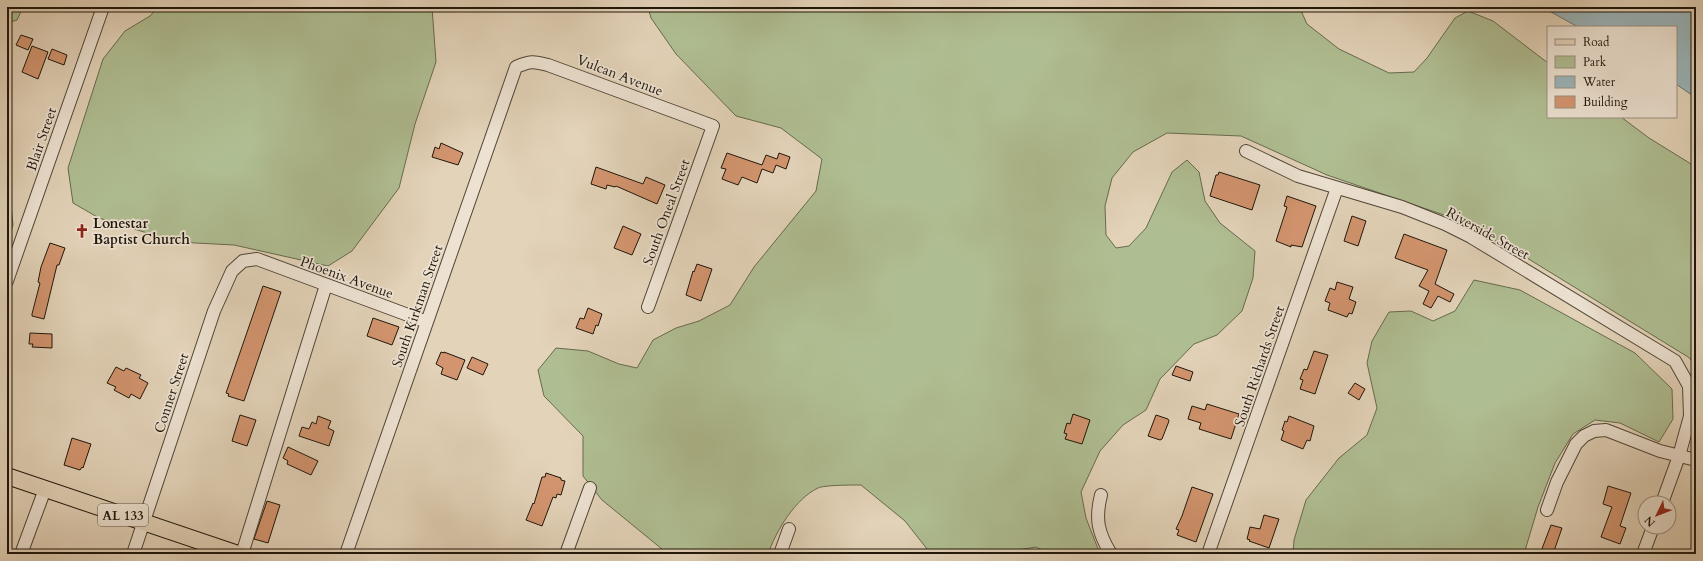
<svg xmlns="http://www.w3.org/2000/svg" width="1703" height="561" viewBox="0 0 1703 561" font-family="Cardo,serif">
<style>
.green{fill:#afbe92;stroke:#666a4e}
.water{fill:#9ab5ba;stroke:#687574}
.building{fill:#d3956f;stroke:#1e160b}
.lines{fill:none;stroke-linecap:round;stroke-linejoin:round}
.minor-casing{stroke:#4f4536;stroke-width:14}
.major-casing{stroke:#1e160b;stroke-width:18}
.minor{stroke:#ede2d2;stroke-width:12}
.major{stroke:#e3d3b9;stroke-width:16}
.labels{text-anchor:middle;stroke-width:3.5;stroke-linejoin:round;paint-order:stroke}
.shield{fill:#ede2d2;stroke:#5c5347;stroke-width:1}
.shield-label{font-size:13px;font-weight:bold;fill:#1e160b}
.street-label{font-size:14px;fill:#1e160b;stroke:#ede2d2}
.poi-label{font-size:14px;font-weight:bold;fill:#1e160b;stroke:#ede2d2;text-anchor:start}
</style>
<rect width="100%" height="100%" fill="#e3d3b9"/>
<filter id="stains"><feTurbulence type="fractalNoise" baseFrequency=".005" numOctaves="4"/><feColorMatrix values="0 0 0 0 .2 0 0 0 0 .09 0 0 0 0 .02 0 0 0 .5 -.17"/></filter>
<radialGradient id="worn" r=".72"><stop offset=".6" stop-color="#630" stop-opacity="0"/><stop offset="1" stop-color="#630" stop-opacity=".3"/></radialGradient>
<!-- green -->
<path class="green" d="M7,7h16l-6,13 -10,3z
M158,7h274l4,55 -21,62 -16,64 -47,63 -24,15 -94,-21 -58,-3 -77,-24 -26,-15 -5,-35 35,-109 22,-28 25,-15z
M648,7h656l-2,6 5,11 32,25 50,24 25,-1 13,-14 28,-40 13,-7 25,10 55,42v54h73l28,21 47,29v198l-8,-8 -174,-107 -70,-35 -117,-40 -86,-39 -74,-3 -34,19 -21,26 -7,28 1,29 10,13 13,-2 17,-18 26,-56 15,-12 12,12 6,29 15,22 35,28 -2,27 -11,33 -25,24 -23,9 -34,35 -14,31 -23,15 -23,26 -19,41 5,26 14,36h-49l-15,-7 -24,4 -1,3h-80l-26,-33 -44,-36c-9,0 -37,0 -43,3 -23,11 -42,43 -50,66h-100l-66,-54 -19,-24v-40l-39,-40 -6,-26 18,-22 32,3 31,13 18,4 16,-28 23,-12 23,-7 31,-16 24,-38 62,-76 6,-32 -41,-31 -45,-12 -60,-62 -25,-36z
M7,184l2,3 4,38 -6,17z
M1474,280l46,10 115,63 37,36 1,30 -14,23 -39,-19 -25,-3 -22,14 -18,29 -17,44 -14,47h-231l1,-14 12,-40 33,-42 28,-23 10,-27 -10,-45 5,-22 17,-29 22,-1 22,10 22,-10z"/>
<!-- water -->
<path class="water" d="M1542,7h154v91l-20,-14v-57h-98z"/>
<!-- building -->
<path class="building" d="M21,35l12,4 -5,11 -12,-5z
M32,46l16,6 -10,27 -16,-7z
M52,49l15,6 -3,10 -16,-6z
M441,143l22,10 -5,12 -26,-8 3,-10 4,2z
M727,153l35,12 4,-10 11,4 2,-6 11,4 -4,12 -10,-4 -3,8 -11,-4 -5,14 -15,-6 -4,8 -16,-6 4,-10 -5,-1z
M596,167l47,17 3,-7 19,8 -8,19 -41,-18 -1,1 -8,-2 -1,4 -15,-5z
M1219,172l41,13 -8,25 -42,-14 6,-21h2z
M1287,196l29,10 -14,41 -11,-2v2l-15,-6 11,-34 -3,-1z
M1352,216l14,5 -8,25 -14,-5z
M623,226l18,8 -9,21 -18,-7z
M1404,234l43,16 -12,34 19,10 -4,8 -12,-6 -7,12 -8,-4 6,-13 -10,-5 9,-16 -33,-12z
M50,243l15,5 -6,17h-2l-13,54 -12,-3v-2l8,-31 -2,-1 3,-15z
M697,264l15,5 -11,32 -15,-6 7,-24 1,1z
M1337,282l16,5 -4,12 7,3 -4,12 -3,-1 -2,4 -19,-7 2,-7 -5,-2 5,-13 5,2z
M263,286l18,6 -37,109 -16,-5 1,-2 -3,-1z
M588,308l14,6 -4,12 -2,-1 -3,9 -17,-6 4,-10 4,1z
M373,318l26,9 -7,18 -25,-9z
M30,333l22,1v14l-20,-1 1,-3h-4z
M1314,351l14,4 -13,39 -15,-5 3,-9 -3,-1 4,-10 3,1z
M441,352l3,1v-1l21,8 -8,20 -16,-6 2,-6 -7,-4z
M472,357l16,7 -5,11 -16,-7z
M1176,366l17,6 -3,9 -18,-6z
M116,367l8,4 2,-3 15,7 -2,3 9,5 -8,16 -9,-5 -2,4 -15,-8 2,-3 -9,-4z
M1355,383l10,6 -6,11 -11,-7z
M1207,404l32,10 -8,25 -32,-10 2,-6 -13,-4 4,-13 13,4z
M1073,414l17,6 -8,24 -17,-5 2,-5 -3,-1 3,-10 3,1z
M240,415l16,5 -9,26 -15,-5z
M1156,415l12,4 1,2 -7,18 -2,1 -12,-4z
M318,416l13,5 -3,7 6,3 -5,15 -30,-10 3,-9 7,2 3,-7 4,2z
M1289,416l25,10 -4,15 -3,-1 -4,9 -22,-9 3,-9 -2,-1 3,-9 2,1z
M72,438l19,6 -8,24 -1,-1 -2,3 -16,-5z
M288,447l30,14 -7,14 -24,-11 1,-3 -5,-3z
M546,473l15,5v2l4,1 -4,14 -4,-1 -1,4 -3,-1 -11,29 -16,-6 7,-17 1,1 8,-27h3z
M1608,486l23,7 -11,33 6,2 -6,16 -19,-7 11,-30 -9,-3z
M1192,487l21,7 -17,48 -19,-7 2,-5 -3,-1 6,-13z
M267,501l13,4 -12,38 -14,-4z
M1264,515l15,4 -10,29 -20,-7 1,-1 -3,-1 3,-12 10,2z
M1551,525l11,3 -9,26h-13z"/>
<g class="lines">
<defs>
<path id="minor" d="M1246,151l52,25 104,31 43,17 26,13 204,124 14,25 1,30 -11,40 -17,47
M7,281l96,-274
M1101,495c-6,24 -3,38 10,59
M1547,510l10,-28 19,-38 8,-8 10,-5 12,-1 54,21 36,9
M21,554l24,-65
M133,554l81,-243 18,-40 11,-10 14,-2 170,63
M242,554l84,-269
M346,554l170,-487c14,-6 17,-6 32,-2l165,61 -65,181
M566,554l24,-66
M780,554l9,-25
M1208,554l129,-366
M1643,554l10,-27"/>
<path id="major" d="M7,476l231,78"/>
</defs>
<!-- minor casing -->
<use href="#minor" class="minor-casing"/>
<!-- major casing -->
<use href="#major" class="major-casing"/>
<!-- minor -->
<use href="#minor" class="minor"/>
<!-- major -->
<use href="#major" class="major"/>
</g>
<!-- icons -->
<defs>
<symbol id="church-bare" viewBox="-9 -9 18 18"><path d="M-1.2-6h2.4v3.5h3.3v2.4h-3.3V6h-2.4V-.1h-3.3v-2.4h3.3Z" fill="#8f2418" stroke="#ede2d2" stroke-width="2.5" paint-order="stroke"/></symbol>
</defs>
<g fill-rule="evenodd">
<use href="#church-bare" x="72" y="221" width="20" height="20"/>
</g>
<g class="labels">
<!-- shield labels -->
<rect class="shield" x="98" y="504" width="50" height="22" rx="3"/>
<g class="shield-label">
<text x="123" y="520">AL 133</text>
</g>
<!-- street labels -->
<g class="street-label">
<text transform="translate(620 75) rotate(21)" y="5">Vulcan Avenue</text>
<text transform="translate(41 139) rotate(-71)" y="5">Blair Street</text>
<text transform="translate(666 212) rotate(-70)" y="5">South Oneal Street</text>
<text transform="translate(1488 233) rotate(29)" y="5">Riverside Street</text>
<text transform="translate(347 277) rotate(20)" y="5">Phoenix Avenue</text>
<text transform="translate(417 306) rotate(-71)" y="5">South Kirkman Street</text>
<text transform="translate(1259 366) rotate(-71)" y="5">South Richards Street</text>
<text transform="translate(171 393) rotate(-72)" y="5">Conner Street</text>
</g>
<!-- poi labels -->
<g class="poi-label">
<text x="93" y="228">Lonestar<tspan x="93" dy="16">Baptist Church</tspan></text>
</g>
</g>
<!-- margin -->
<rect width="1703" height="561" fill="none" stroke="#e3d3b9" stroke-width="24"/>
<rect x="8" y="8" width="1687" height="545" fill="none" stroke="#1e160b" stroke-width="2"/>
<rect x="12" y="12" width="1679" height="537" fill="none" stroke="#1e160b"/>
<!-- legend -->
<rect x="1547" y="26" width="130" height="92" fill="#ede2d2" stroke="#9a9082"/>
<rect x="1555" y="39" width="20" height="6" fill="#e3d3b9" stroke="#9a9082"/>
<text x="1583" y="46" font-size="12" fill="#1e160b">Road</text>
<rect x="1555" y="56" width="20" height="12" fill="#afbe92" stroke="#9a9082"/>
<text x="1583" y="66" font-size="12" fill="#1e160b">Park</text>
<rect x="1555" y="76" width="20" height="12" fill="#9ab5ba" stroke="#9a9082"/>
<text x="1583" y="86" font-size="12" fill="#1e160b">Water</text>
<rect x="1555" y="96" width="20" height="12" fill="#d3956f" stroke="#9a9082"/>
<text x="1583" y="106" font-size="12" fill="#1e160b">Building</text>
<!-- north arrow -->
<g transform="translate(1657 515) rotate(227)"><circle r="19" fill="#ede2d2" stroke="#9a9082"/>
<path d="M0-3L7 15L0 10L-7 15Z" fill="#8f2418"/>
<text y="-6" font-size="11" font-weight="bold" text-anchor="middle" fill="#1e160b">N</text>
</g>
<rect width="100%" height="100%" filter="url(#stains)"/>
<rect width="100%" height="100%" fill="url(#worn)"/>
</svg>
